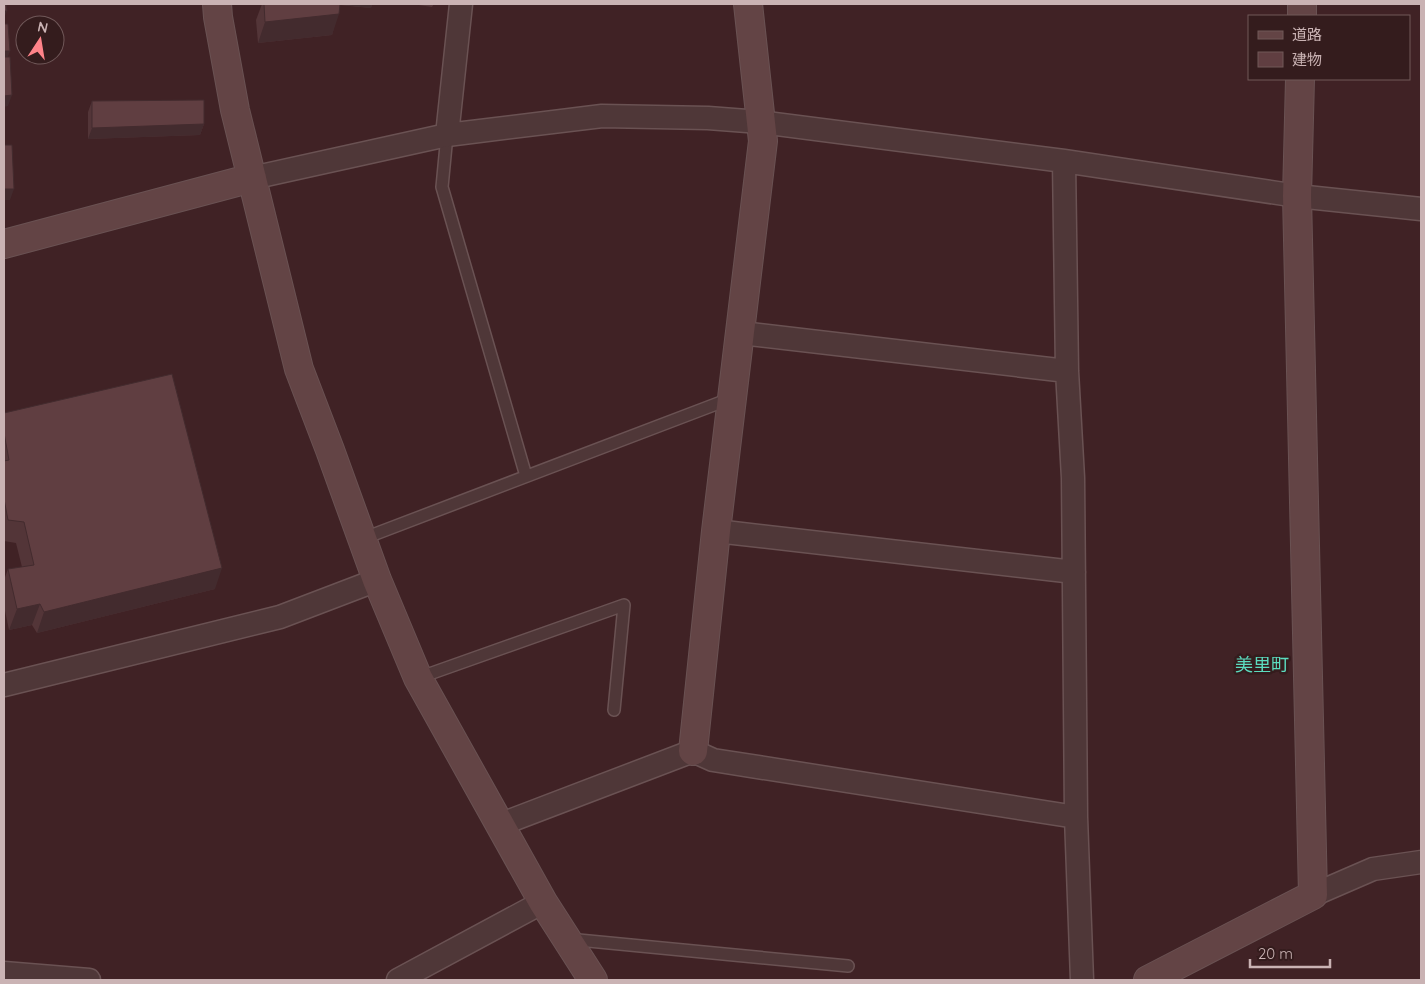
<svg xmlns="http://www.w3.org/2000/svg" width="1425" height="984" viewBox="0 0 1425 984" font-family="Quicksand,'Noto Sans JP',sans-serif">
<style>
.lines{fill:none;stroke-linecap:round;stroke-linejoin:round}
.lane-casing{stroke:#6a5253;stroke-width:14}
.street-casing{stroke:#6a5253;stroke-width:25}
.secondary-casing{stroke:#6a5253;stroke-width:30}
.lane{stroke:#4f3738;stroke-width:11}
.street{stroke:#4f3738;stroke-width:22}
.secondary{stroke:#634445;stroke-width:28}
.wall{fill:#533538}
.shaded-wall{fill:#432b2e}
.building{fill:#603e41;stroke:#432b2e}
.labels{text-anchor:middle;stroke-width:5;stroke-linejoin:round;paint-order:stroke}
.quarter-label{font-size:18px;fill:#5cdcbf;stroke:#341c1d}
</style>
<rect width="100%" height="100%" fill="#402225"/>
<g class="lines">
<defs>
<path id="lane" d="M447,135l-5,52 84,289
M362,539l370,-141
M418,678l206,-73 -10,105
M568,939l280,27"/>
<path id="street" d="M447,135l14,-131
M1064,161l3,210 6,107 3,339 6,163
M252,178l195,-43 155,-19 106,2 52,4 304,39 233,35 124,13
M741,333l326,38
M716,531l358,41
M4,685l276,-68 97,-37
M499,825l194,-74 20,9 363,57
M1313,895l60,-26 48,-7
M4,973l85,7
M398,980l145,-78"/>
<path id="secondary" d="M217,4l1,13 17,93 64,259 31,81 47,130 41,98 125,224 50,78
M1302,16v-12
M4,244l248,-66
M693,751l23,-220 47,-390 -15,-137
M1148,980l165,-85 -16,-699 3,-117"/>
</defs>
<!-- lane casing -->
<use href="#lane" class="lane-casing"/>
<!-- street casing -->
<use href="#street" class="street-casing"/>
<!-- secondary casing -->
<use href="#secondary" class="secondary-casing"/>
<!-- lane -->
<use href="#lane" class="lane"/>
<!-- street -->
<use href="#street" class="street"/>
<!-- secondary -->
<use href="#secondary" class="secondary"/>
</g>
<!-- wall -->
<path class="wall" d="M262,4h110l-1,4 -31,-3 -8,30 -74,8 -2,-23z
M412,4h22l-2,3z
M92,101l112,23 -4,11 -112,4v-27z
M4,413l211,176 -178,44 -5,-8 -23,5 -5,-24v-26l4,-11 14,-2 -6,-24 -12,-2z"/>
<!-- shaded-wall -->
<path class="shaded-wall" d="M334,4h38l-1,4z
M4,11h3l-3,7z
M339,14l-7,21 -74,8 7,-21z
M4,51h6l-4,11h-2z
M12,95l-4,11 -4,1v-11z
M204,124l-4,11 -112,4 4,-11z
M4,189h10l-4,11h-6z
M222,568l-7,21 -178,44 7,-21z
M40,604l-8,21 -23,5 8,-21z"/>
<!-- building -->
<path class="building" d="M4,4h2l1,7h-3z
M264,4h76l-1,10 -74,8z
M4,24h4l2,27h-6z
M4,57h6l2,38 -8,1z
M204,100v24l-112,4v-27z
M4,145h8l2,44h-10z
M172,374l50,194 -178,44 -4,-8 -23,5 -9,-40 26,-4 -10,-43 -16,-2 -4,-21v-38l5,-1 -5,-27v-20z"/>
<g class="labels">
<!-- quarter labels -->
<g class="quarter-label">
<text x="1262" y="671">美里町</text>
</g>
</g>
<!-- border -->
<rect width="1425" height="984" fill="none" stroke="#cab3b4" stroke-width="10"/>
<!-- legend -->
<rect x="1248" y="15" width="162" height="65" fill="#341c1d" stroke="#705859"/>
<rect x="1258" y="31" width="25" height="8" fill="#634445" stroke="#705859"/>
<text x="1292" y="40" font-size="15" fill="#cab3b4">道路</text>
<rect x="1258" y="52" width="25" height="15" fill="#603e41" stroke="#705859"/>
<text x="1292" y="65" font-size="15" fill="#cab3b4">建物</text>
<!-- north arrow -->
<g transform="translate(40 40) rotate(12)"><circle r="24" fill="#341c1d" stroke="#705859"/>
<path d="M0-4L9 19L0 12L-9 19Z" fill="#ff8389"/>
<text y="-8" font-size="14" font-weight="bold" text-anchor="middle" fill="#cab3b4">N</text>
</g>
<!-- scale -->
<path d="M1250 959v8h80v-8" fill="none" stroke="#cab3b4" stroke-width="2.5"/>
<text x="1258" y="959" font-size="15" fill="#cab3b4" stroke="#341c1d" stroke-width="4" paint-order="stroke">20 m</text>
</svg>
